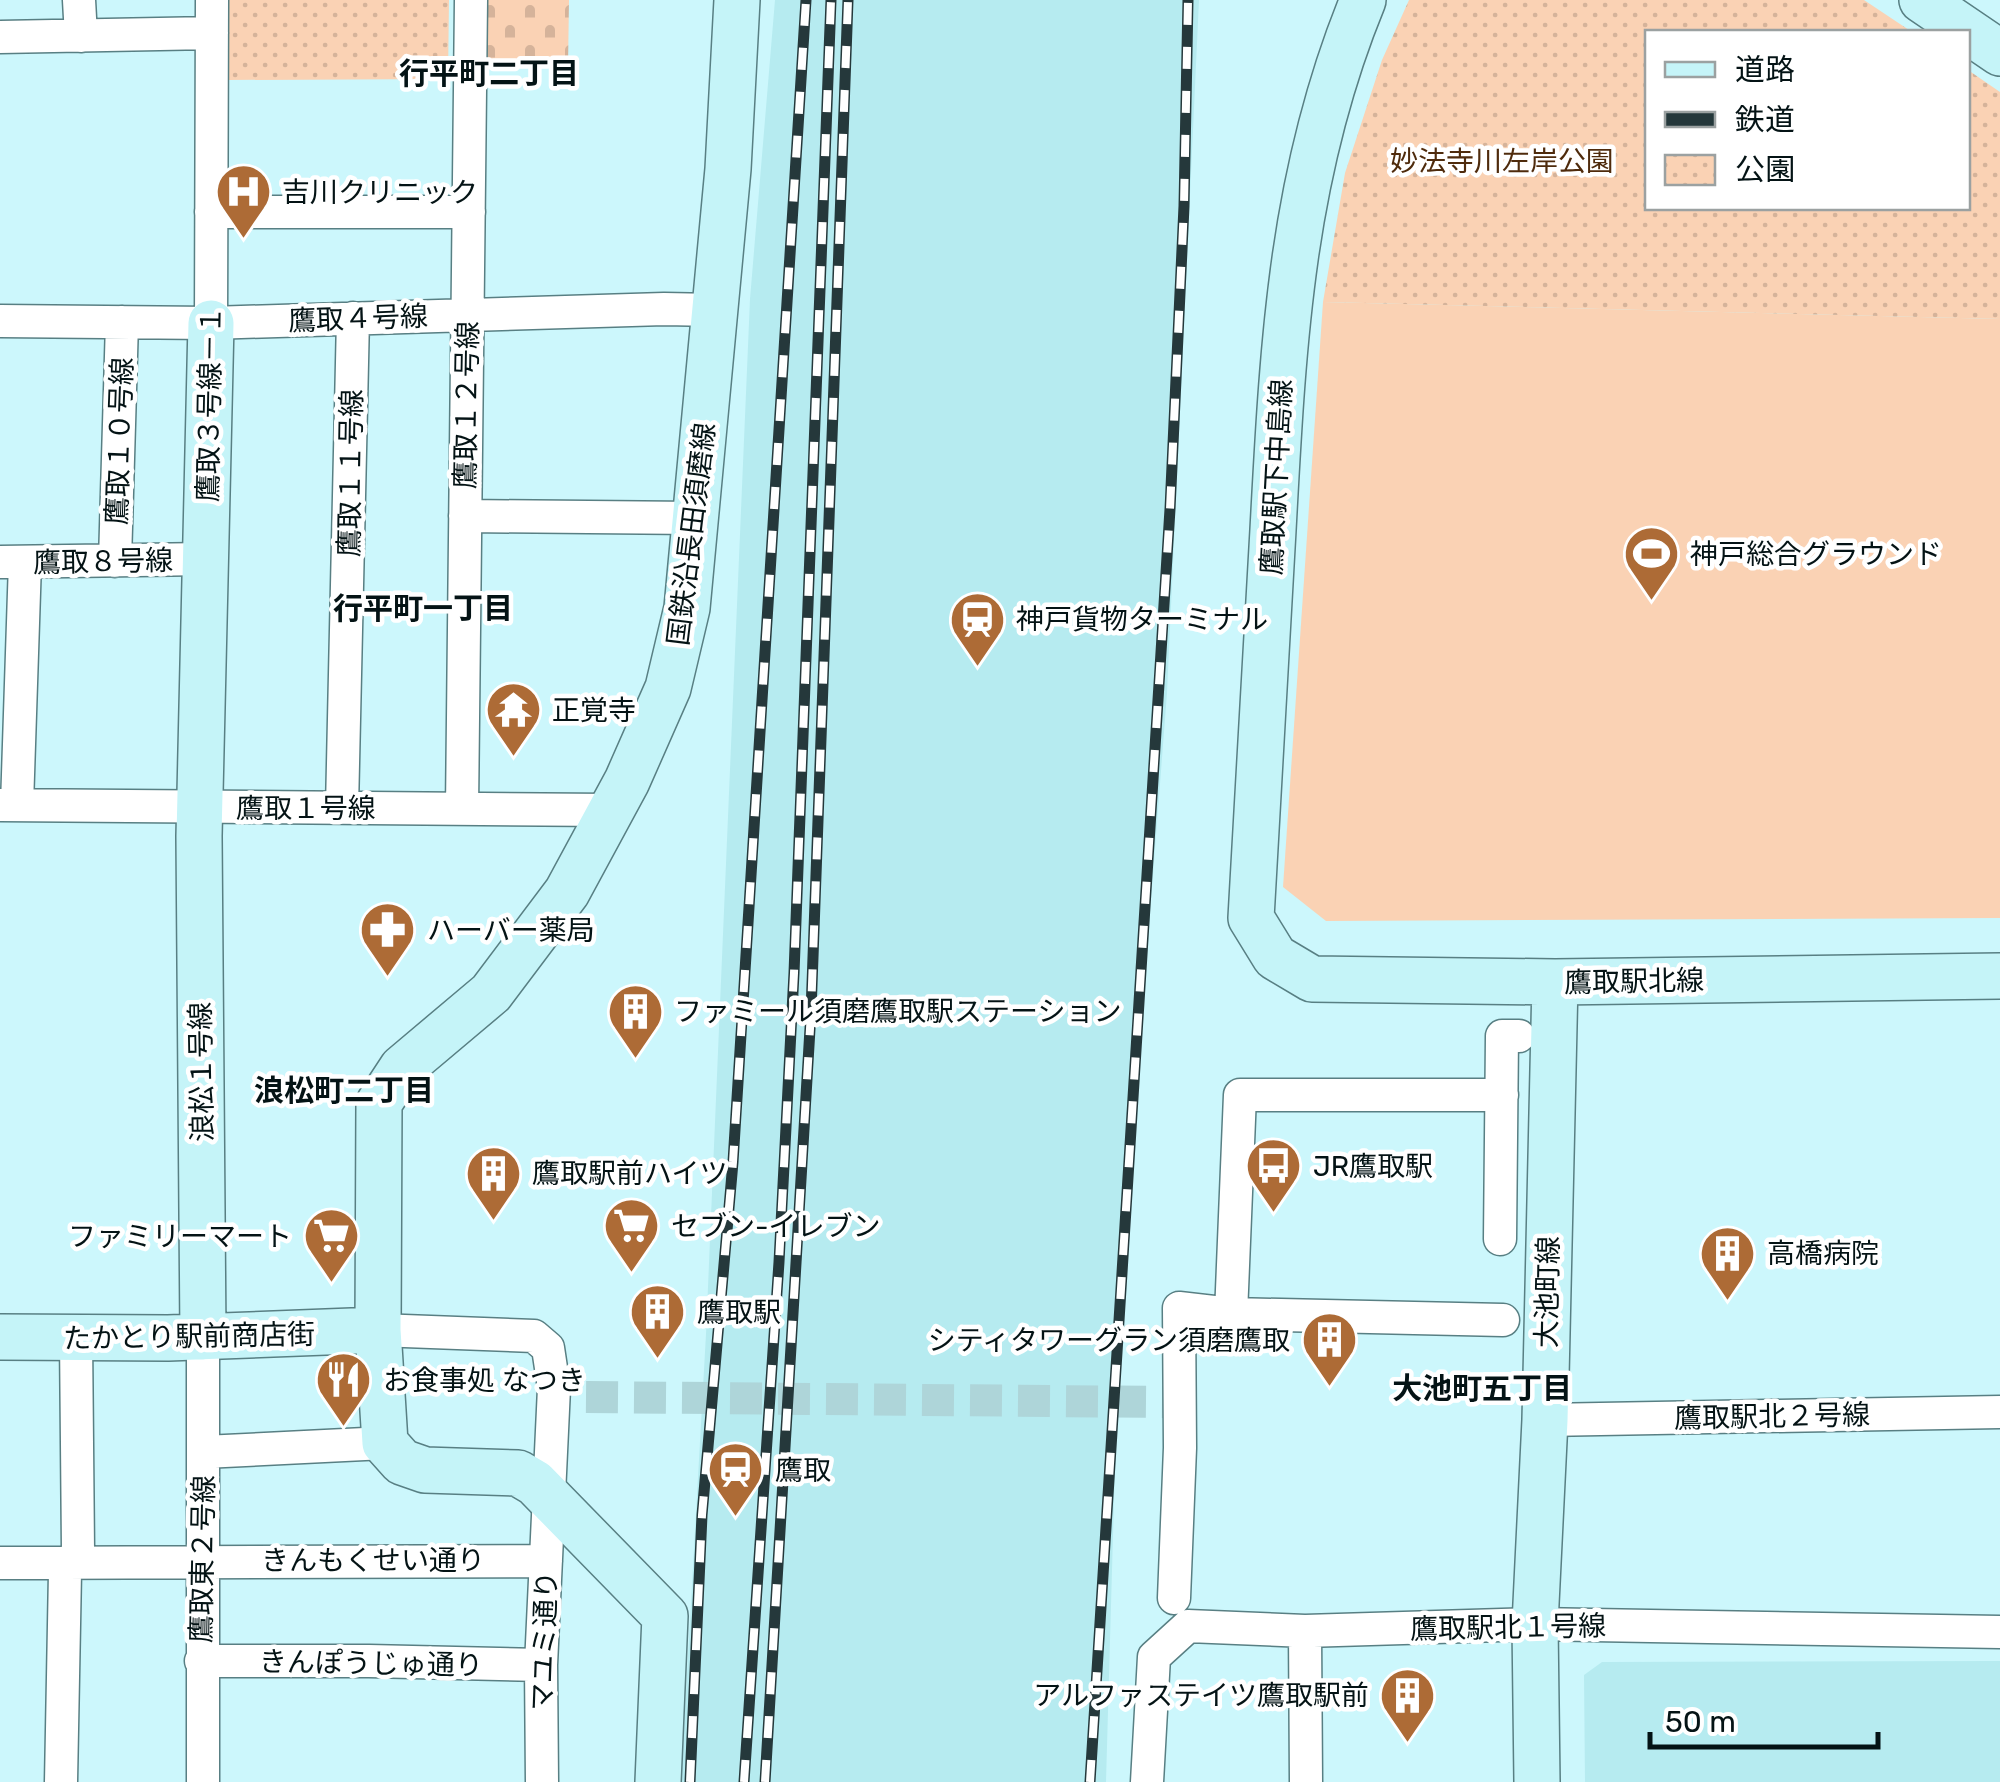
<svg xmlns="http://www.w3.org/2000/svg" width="2000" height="1782" viewBox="0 0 2000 1782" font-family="Rubik,'Noto Sans JP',sans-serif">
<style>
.built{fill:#b6ebf0}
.green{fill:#fad2b4}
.cemetery{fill:url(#cemetery-stones)}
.park{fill:url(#park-dots)}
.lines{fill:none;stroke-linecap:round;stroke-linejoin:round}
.street-tunnel{stroke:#aed5d9;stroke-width:32;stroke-dasharray:32 16;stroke-linecap:butt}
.street-casing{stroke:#587f83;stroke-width:35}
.secondary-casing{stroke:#587f83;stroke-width:48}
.street{stroke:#fff;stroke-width:32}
.secondary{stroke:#c5f4f8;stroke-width:45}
.rail-casing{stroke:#25383b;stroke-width:11}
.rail{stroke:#fff;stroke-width:8;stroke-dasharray:22;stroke-linecap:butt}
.labels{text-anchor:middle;stroke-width:9;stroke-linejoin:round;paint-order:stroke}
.park-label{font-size:28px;fill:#4f2b0c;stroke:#fff}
.poi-label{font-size:28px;fill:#041315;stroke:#fff;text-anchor:start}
.street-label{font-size:28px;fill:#041315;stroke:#fff}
.neighbourhood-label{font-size:30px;font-weight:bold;fill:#041315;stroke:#fff}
</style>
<defs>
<pattern id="cemetery-stones" width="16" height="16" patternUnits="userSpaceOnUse" patternTransform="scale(2.5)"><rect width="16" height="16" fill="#fad2b4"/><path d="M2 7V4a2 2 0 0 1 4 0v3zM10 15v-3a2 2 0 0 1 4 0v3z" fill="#d5b39a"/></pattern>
<pattern id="park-dots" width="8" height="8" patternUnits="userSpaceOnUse" patternTransform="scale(2.5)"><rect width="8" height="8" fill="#fad2b4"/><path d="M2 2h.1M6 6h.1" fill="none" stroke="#d5b39a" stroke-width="1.8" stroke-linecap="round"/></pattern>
</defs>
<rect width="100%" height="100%" fill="#ccf7fc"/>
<!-- built -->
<path class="built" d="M775,0h424l-32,693 -28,363 -22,338 -11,388h-425l25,-448 44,-1035z
M2000,1661v121h-415l-1,-107 18,-13z"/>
<!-- green -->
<path class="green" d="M1323,302l677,17v599l-674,3 -43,-34z"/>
<!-- cemetery -->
<path class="cemetery" d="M484,0h85l-1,67 -85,-1z"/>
<!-- park -->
<path class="park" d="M227,0h222l-1,79 -220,1z
M1409,0h455l48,32h-264v176h320v-138l32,22v227l-677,-17 22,-129 37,-113z"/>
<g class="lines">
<!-- street-tunnel -->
<path class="street-tunnel" d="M586,1397l578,5"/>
<defs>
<path id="street" d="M79,0l2,36
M0,37l212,-4
M211,212h258
M0,321l211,2 453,-14 52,1
M211,323l1,-323
M465,516l231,2
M115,561l7,-239
M0,562l206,-3
M0,805l611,5
M17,805l8,-243
M342,808l11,-490
M462,809l9,-809
M1500,1239l2,-203h17
M1231,1314l272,6
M378,1330l156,6 14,12 6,40 -13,277 1,117
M1545,1420l455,-8
M204,1452l181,-9
M0,1563l546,-2
M1174,1598l6,-150 -1,-140 52,6 9,-219h262
M1305,1631l1,151
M201,1661h168l172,4
M61,1782l4,-210 13,-21 -2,-214
M203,1782v-445
M1147,1782l7,-125 34,-31 117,5 230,-7 465,8"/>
<path id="secondary" d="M1363,0c-72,175 -80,344 -90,530 -8,130 -15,259 -22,388l24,39 37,22 243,3 445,-6
M1922,0l78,53
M0,1337l168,1 210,-8
M203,1337l-4,-501 12,-513
M658,1782l7,-166 -130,-133 -17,-10 -93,-3 -23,-8 -17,-19 -7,-113 1,-227 23,-35 89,-75 76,-101 60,-111 41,-93 19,-80 41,-439 9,-169
M1537,1782l-2,-158 10,-204 10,-438"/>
</defs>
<!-- street casing -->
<use href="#street" class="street-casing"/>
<!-- secondary casing -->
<use href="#secondary" class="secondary-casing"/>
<!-- street -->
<use href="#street" class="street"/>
<!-- secondary -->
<use href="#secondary" class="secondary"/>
<defs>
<path id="rail" d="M690,1782l12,-267 31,-353 73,-1162
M744,1782l35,-520 15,-289 37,-973
M765,1782l46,-770 37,-1012
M1090,1782l80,-1273 14,-303 4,-206"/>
</defs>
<!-- rail casing -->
<use href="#rail" class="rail-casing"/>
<!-- rail -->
<use href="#rail" class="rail"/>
</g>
<!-- icons -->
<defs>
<symbol id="hospital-pin" viewBox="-11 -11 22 30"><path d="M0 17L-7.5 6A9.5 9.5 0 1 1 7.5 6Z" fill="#ad6b36" stroke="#fff"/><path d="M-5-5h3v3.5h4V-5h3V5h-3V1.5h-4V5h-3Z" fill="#fff"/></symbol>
<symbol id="stadium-pin" viewBox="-11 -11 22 30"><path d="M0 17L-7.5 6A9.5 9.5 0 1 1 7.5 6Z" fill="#ad6b36" stroke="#fff"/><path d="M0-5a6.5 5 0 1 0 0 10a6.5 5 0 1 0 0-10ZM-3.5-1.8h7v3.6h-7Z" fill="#fff"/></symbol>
<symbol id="station-pin" viewBox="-11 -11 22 30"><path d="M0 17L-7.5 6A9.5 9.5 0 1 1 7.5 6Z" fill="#ad6b36" stroke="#fff"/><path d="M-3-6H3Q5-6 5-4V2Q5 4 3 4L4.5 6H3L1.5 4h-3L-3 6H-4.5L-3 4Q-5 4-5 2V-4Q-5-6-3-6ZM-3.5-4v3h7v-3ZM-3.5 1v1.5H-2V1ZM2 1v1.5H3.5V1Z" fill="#fff"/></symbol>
<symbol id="temple-pin" viewBox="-11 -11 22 30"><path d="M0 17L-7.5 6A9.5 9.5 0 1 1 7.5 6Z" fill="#ad6b36" stroke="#fff"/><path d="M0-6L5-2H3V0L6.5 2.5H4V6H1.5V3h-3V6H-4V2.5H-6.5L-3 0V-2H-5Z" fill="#fff"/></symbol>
<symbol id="pharmacy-pin" viewBox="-11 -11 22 30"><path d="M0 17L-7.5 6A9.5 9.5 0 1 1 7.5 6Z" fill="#ad6b36" stroke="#fff"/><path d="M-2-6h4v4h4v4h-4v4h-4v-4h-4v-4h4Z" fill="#fff"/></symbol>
<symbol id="building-pin" viewBox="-11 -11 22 30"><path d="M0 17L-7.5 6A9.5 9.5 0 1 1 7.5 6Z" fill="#ad6b36" stroke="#fff"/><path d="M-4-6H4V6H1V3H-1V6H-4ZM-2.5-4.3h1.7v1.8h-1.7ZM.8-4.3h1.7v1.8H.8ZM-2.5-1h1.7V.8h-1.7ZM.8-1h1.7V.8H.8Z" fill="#fff"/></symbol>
<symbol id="bus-pin" viewBox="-11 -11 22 30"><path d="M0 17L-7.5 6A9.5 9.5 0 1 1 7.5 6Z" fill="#ad6b36" stroke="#fff"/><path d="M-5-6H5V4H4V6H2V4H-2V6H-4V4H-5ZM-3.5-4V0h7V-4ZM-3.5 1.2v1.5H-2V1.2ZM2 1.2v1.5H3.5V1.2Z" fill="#fff"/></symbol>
<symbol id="supermarket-pin" viewBox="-11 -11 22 30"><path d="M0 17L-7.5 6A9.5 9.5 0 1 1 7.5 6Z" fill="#ad6b36" stroke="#fff"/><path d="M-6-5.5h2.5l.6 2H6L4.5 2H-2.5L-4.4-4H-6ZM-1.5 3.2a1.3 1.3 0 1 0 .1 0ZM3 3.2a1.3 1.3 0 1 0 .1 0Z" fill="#fff"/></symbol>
<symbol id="restaurant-pin" viewBox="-11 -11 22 30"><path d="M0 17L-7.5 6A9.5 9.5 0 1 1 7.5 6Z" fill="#ad6b36" stroke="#fff"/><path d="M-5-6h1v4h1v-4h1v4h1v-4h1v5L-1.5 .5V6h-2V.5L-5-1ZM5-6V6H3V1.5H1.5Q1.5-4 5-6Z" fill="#fff"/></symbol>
</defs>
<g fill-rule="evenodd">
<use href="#hospital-pin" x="212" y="160" width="63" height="86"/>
<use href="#stadium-pin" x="1620" y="522" width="63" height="86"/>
<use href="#station-pin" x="946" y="588" width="63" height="86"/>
<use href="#temple-pin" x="482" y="678" width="63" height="86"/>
<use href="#pharmacy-pin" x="356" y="898" width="63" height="86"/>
<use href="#building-pin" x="604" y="980" width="63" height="86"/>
<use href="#bus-pin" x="1242" y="1134" width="63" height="86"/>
<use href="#building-pin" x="462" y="1142" width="63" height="86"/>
<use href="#supermarket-pin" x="600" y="1194" width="63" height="86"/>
<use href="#supermarket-pin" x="300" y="1204" width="63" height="86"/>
<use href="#building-pin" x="1696" y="1222" width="63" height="86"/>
<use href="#building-pin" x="626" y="1280" width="63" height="86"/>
<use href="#building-pin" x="1298" y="1308" width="63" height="86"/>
<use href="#restaurant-pin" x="312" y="1348" width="63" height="86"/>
<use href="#station-pin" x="704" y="1438" width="63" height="86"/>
<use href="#building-pin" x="1376" y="1664" width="63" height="86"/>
</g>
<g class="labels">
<!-- park labels -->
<g class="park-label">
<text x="1502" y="171">妙法寺川左岸公園</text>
</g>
<!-- poi labels -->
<g class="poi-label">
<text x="282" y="202">吉川クリニック</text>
<text x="1690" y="564">神戸総合グラウンド</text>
<text x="1016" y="629">神戸貨物ターミナル</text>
<text x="552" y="720">正覚寺</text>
<text x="427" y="940">ハーバー薬局</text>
<text x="674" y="1021">ファミール須磨鷹取駅ステーション</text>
<text x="1313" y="1176">JR鷹取駅</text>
<text x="532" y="1183">鷹取駅前ハイツ</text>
<text x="671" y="1236">セブン-イレブン</text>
<text x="292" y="1246" text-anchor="end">ファミリーマート</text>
<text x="1767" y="1263">高橋病院</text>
<text x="697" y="1322">鷹取駅</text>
<text x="1290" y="1350" text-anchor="end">シティタワーグラン須磨鷹取</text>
<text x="383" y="1390">お食事処 なつき</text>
<text x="775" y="1480">鷹取</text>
<text x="1369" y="1705" text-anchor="end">アルファステイツ鷹取駅前</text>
</g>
<!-- street labels -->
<g class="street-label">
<text transform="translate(358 318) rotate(-2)" y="10">鷹取４号線</text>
<text transform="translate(209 404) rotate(-89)" y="10">鷹取３号線－１</text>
<text transform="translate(466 405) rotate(-89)" y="10">鷹取１２号線</text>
<text transform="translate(119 441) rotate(-88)" y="10">鷹取１０号線</text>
<text transform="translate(350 473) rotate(-89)" y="10">鷹取１１号線</text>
<text transform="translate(1276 477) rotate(-87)" y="10">鷹取駅下中島線</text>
<text transform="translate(691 534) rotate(-83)" y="10">国鉄沿長田須磨線</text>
<text transform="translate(103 561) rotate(-1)" y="10">鷹取８号線</text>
<text x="306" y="818">鷹取１号線</text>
<text transform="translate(1634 981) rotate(-1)" y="10">鷹取駅北線</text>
<text transform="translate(201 1072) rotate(-91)" y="10">浪松１号線</text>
<text transform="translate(1547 1292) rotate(-89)" y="10">大池町線</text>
<text transform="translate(189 1336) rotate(-1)" y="10">たかとり駅前商店街</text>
<text transform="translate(1772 1416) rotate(-1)" y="10">鷹取駅北２号線</text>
<text transform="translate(202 1559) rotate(-89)" y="10">鷹取東２号線</text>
<text x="373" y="1570">きんもくせい通り</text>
<text transform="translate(1508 1627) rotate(-1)" y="10">鷹取駅北１号線</text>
<text transform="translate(544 1641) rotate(-88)" y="10">マユミ通り</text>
<text transform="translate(371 1663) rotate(1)" y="10">きんぽうじゅ通り</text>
</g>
<!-- neighbourhood labels -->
<g class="neighbourhood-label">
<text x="489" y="84">行平町二丁目</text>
<text x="423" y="619">行平町一丁目</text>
<text x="344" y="1101">浪松町二丁目</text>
<text x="1482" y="1399">大池町五丁目</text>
</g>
</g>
<!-- legend -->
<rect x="1645" y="30" width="325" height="180" fill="#ffffff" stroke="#9ba1a1" stroke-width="2.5"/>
<rect x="1665" y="62" width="50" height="15" fill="#c5f4f8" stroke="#9ba1a1" stroke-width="2.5"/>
<text x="1735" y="80" font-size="30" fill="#041315">道路</text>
<rect x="1665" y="112" width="50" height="15" fill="#25383b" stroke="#9ba1a1" stroke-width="2.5"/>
<text x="1735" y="130" font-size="30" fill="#041315">鉄道</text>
<rect x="1665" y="155" width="50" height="30" fill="url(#park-dots)" stroke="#9ba1a1" stroke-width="2.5"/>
<text x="1735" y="180" font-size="30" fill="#041315">公園</text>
<!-- scale -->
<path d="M1650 1732v15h228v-15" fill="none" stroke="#041315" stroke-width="5"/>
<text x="1665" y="1732" font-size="30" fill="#041315" stroke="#ffffff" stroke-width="8" paint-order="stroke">50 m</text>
</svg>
